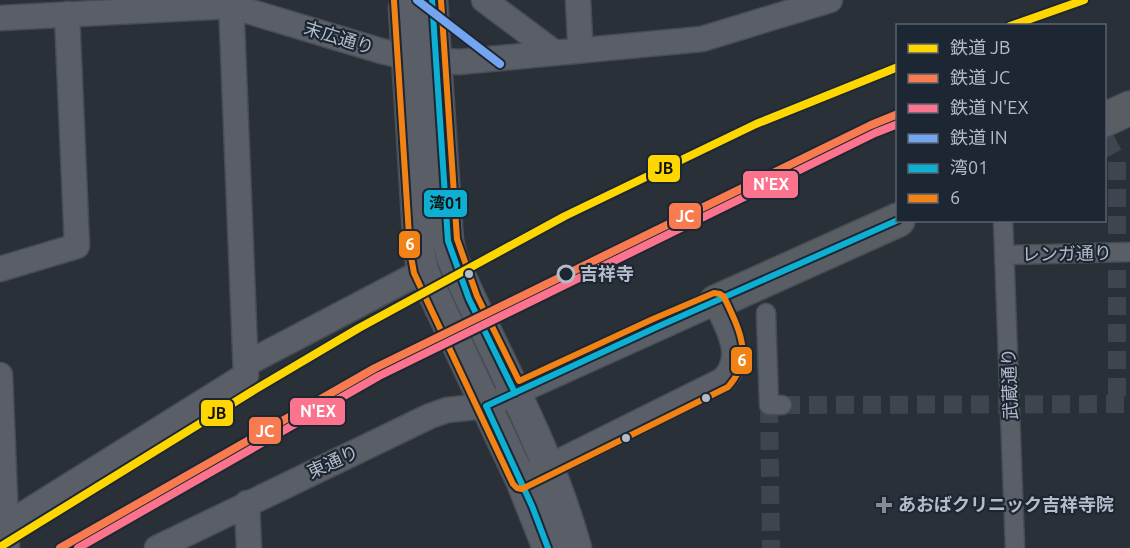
<svg xmlns="http://www.w3.org/2000/svg" width="1130" height="548" viewBox="0 0 1130 548" font-family="Ubuntu,'Noto Sans JP',sans-serif">
<style>
.lines{fill:none;stroke-linecap:round;stroke-linejoin:round}
.pedestrian-tunnel{stroke:#3f454e;stroke-width:18;stroke-dasharray:18 9;stroke-linecap:butt}
.pedestrian-casing{stroke:#484c53;stroke-width:21}
.minor-casing{stroke:#484c53;stroke-width:27}
.tertiary-casing{stroke:#484c53;stroke-width:33}
.secondary-casing{stroke:#484c53;stroke-width:36}
.pedestrian{stroke:#5a5e66;stroke-width:18}
.minor{stroke:#5a5e66;stroke-width:24}
.tertiary{stroke:#5a5e66;stroke-width:30}
.secondary{stroke:#595d64;stroke-width:33}
.bus-1-casing{stroke:#1d2633;stroke-width:10}
.bus-2-casing{stroke:#1d2633;stroke-width:10}
.bus-1{stroke:#0dafd3;stroke-width:6}
.bus-2{stroke:#f18213;stroke-width:6}
.rail-1-casing{stroke:#1d2633;stroke-width:12}
.rail-2-casing{stroke:#1d2633;stroke-width:12}
.rail-3-casing{stroke:#1d2633;stroke-width:12}
.rail-4-casing{stroke:#1d2633;stroke-width:12}
.rail-1{stroke:#ffd700;stroke-width:8}
.rail-2{stroke:#f87b50;stroke-width:8}
.rail-3{stroke:#fc738d;stroke-width:8}
.rail-4{stroke:#74a5f1;stroke-width:8}
.bus-dot{fill:#b4bcc9;stroke:#1d2633;stroke-width:2}
.stop-dot{fill:#1d2633;stroke:#b4bcc9;stroke-width:3}
.poi-dot{fill:#848b96;stroke:#1d2633;stroke-width:2}
.labels{text-anchor:middle;stroke-width:4.5;stroke-linejoin:round;paint-order:stroke}
.street-label{font-size:18px;fill:#b4bcc9;stroke:#1d2633}
.stop-label{font-size:18px;font-weight:bold;fill:#b4bcc9;stroke:#1d2633;text-anchor:start}
.poi-label{font-size:18px;font-weight:bold;fill:#b4bcc9;stroke:#1d2633;text-anchor:start}
.line-badge{stroke:#1d2633;stroke-width:2}
.badge-label{font-size:16px;text-anchor:middle;font-weight:bold;fill:#fff}
.pale-badge-label{font-size:16px;text-anchor:middle;font-weight:bold;fill:#111}
</style>
<rect width="100%" height="100%" fill="#2a3038"/>
<g class="lines">
<!-- pedestrian-tunnel -->
<path class="pedestrian-tunnel" d="M1105,138l12,23v243
M769,405l2,143
M782,405l348,-1"/>
<defs>
<path id="pedestrian" d="M1003,220l12,328
M1005,255l125,-3
M766,313l3,92h13"/>
<path id="minor" d="M484,0l71,53
M578,0l2,39
M0,18l231,-12 150,45 26,6 52,5 243,-23 128,-39
M0,269l77,-23 -10,-232
M246,364l177,-93
M0,375l7,173
M247,503l2,45
M6,525l240,-150 -15,-375
M157,548l273,-132 17,-6 39,-4 230,-104c11,25 31,55 7,78l-191,95"/>
<path id="tertiary" d="M432,0l16,241 4,17c42,96 96,188 124,290
M404,8l15,242 4,21 98,209 27,68"/>
<path id="secondary" d="M1104,120l26,-12
M716,302l182,-82"/>
</defs>
<!-- pedestrian casing -->
<use href="#pedestrian" class="pedestrian-casing"/>
<!-- minor casing -->
<use href="#minor" class="minor-casing"/>
<!-- tertiary casing -->
<use href="#tertiary" class="tertiary-casing"/>
<!-- secondary casing -->
<use href="#secondary" class="secondary-casing"/>
<!-- pedestrian -->
<use href="#pedestrian" class="pedestrian"/>
<!-- minor -->
<use href="#minor" class="minor"/>
<!-- tertiary -->
<use href="#tertiary" class="tertiary"/>
<!-- secondary -->
<use href="#secondary" class="secondary"/>
<defs>
<path id="bus-1" d="M432,0l16,241 21,58 46,94
M548,548l-16,-42 -46,-100 171,-79 241,-107"/>
<path id="bus-2" d="M394,1l16,250 4,22 99,211 4,4 5,1 206,-102c27,-30 11,-58 -4,-90l-4,-3 -6,-1 -61,26 -134,62 -42,-85 -20,-57 -16,-239"/>
</defs>
<!-- bus-1 casing -->
<use href="#bus-1" class="bus-1-casing"/>
<!-- bus-2 casing -->
<use href="#bus-2" class="bus-2-casing"/>
<!-- bus-1 -->
<use href="#bus-1" class="bus-1"/>
<!-- bus-2 -->
<use href="#bus-2" class="bus-2"/>
<defs>
<path id="rail-1" d="M1010,26l74,-26
M0,547l251,-155 108,-64 206,-112 191,-92 142,-57"/>
<path id="rail-2" d="M60,548l315,-180 496,-243 27,-11"/>
<path id="rail-3" d="M78,548l301,-172 496,-243 23,-9"/>
<path id="rail-4" d="M417,0l83,64"/>
</defs>
<!-- rail-1 casing -->
<use href="#rail-1" class="rail-1-casing"/>
<!-- rail-2 casing -->
<use href="#rail-2" class="rail-2-casing"/>
<!-- rail-3 casing -->
<use href="#rail-3" class="rail-3-casing"/>
<!-- rail-4 casing -->
<use href="#rail-4" class="rail-4-casing"/>
<!-- rail-1 -->
<use href="#rail-1" class="rail-1"/>
<!-- rail-2 -->
<use href="#rail-2" class="rail-2"/>
<!-- rail-3 -->
<use href="#rail-3" class="rail-3"/>
<!-- rail-4 -->
<use href="#rail-4" class="rail-4"/>
</g>
<!-- markers -->
<g class="bus-dot">
<circle cx="469" cy="274" r="5"/>
<circle cx="706" cy="398" r="5"/>
<circle cx="626" cy="438" r="5"/>
</g>
<circle class="stop-dot" cx="566" cy="274" r="8"/>
<path class="poi-dot" d="M881 496h6v6h6v6h-6v6h-6v-6h-6v-6h6z"/>
<g class="labels">
<!-- street labels -->
<g class="street-label">
<text transform="translate(339 38) rotate(17)" y="6">末広通り</text>
<text transform="translate(1067 254) rotate(-1)" y="6">レンガ通り</text>
<text transform="translate(1010 384) rotate(-92)" y="6">武蔵通り</text>
<text transform="translate(333 462) rotate(-25)" y="6">東通り</text>
</g>
<!-- stop labels -->
<g class="stop-label">
<text x="580" y="280">吉祥寺</text>
</g>
<!-- poi labels -->
<g class="poi-label">
<text x="898" y="511">あおばクリニック吉祥寺院</text>
</g>
</g>
<g class="line-badge">
<rect x="647" y="154" width="34" height="29" rx="6" fill="#ffd700"/>
<rect x="742" y="170" width="57" height="29" rx="6" fill="#fc738d"/>
<rect x="423" y="189" width="45" height="29" rx="6" fill="#0dafd3"/>
<rect x="668" y="202" width="34" height="28" rx="6" fill="#f87b50"/>
<rect x="398" y="230" width="23" height="29" rx="6" fill="#f18213"/>
<rect x="730" y="346" width="23" height="29" rx="6" fill="#f18213"/>
<rect x="289" y="397" width="57" height="29" rx="6" fill="#fc738d"/>
<rect x="200" y="399" width="34" height="28" rx="6" fill="#ffd700"/>
<rect x="248" y="416" width="34" height="29" rx="6" fill="#f87b50"/>
</g>
<g class="badge-label">
<text x="771" y="190">N'EX</text>
<text x="685" y="222">JC</text>
<text x="410" y="250">6</text>
<text x="742" y="366">6</text>
<text x="318" y="417">N'EX</text>
<text x="265" y="437">JC</text>
</g>
<g class="pale-badge-label">
<text x="664" y="174">JB</text>
<text x="446" y="209">湾01</text>
<text x="217" y="419">JB</text>
</g>
<!-- legend -->
<rect x="896" y="24" width="210" height="198" fill="#1d2633" stroke="#59626f" stroke-width="1.5"/>
<rect x="908" y="44" width="30" height="9" fill="#ffd700" stroke="#59626f" stroke-width="1.5"/>
<text x="950" y="54" font-size="18" fill="#b4bcc9">鉄道 JB</text>
<rect x="908" y="74" width="30" height="9" fill="#f87b50" stroke="#59626f" stroke-width="1.5"/>
<text x="950" y="84" font-size="18" fill="#b4bcc9">鉄道 JC</text>
<rect x="908" y="104" width="30" height="9" fill="#fc738d" stroke="#59626f" stroke-width="1.5"/>
<text x="950" y="114" font-size="18" fill="#b4bcc9">鉄道 N'EX</text>
<rect x="908" y="134" width="30" height="9" fill="#74a5f1" stroke="#59626f" stroke-width="1.5"/>
<text x="950" y="144" font-size="18" fill="#b4bcc9">鉄道 IN</text>
<rect x="908" y="164" width="30" height="9" fill="#0dafd3" stroke="#59626f" stroke-width="1.5"/>
<text x="950" y="174" font-size="18" fill="#b4bcc9">湾01</text>
<rect x="908" y="194" width="30" height="9" fill="#f18213" stroke="#59626f" stroke-width="1.5"/>
<text x="950" y="204" font-size="18" fill="#b4bcc9">6</text>
</svg>
